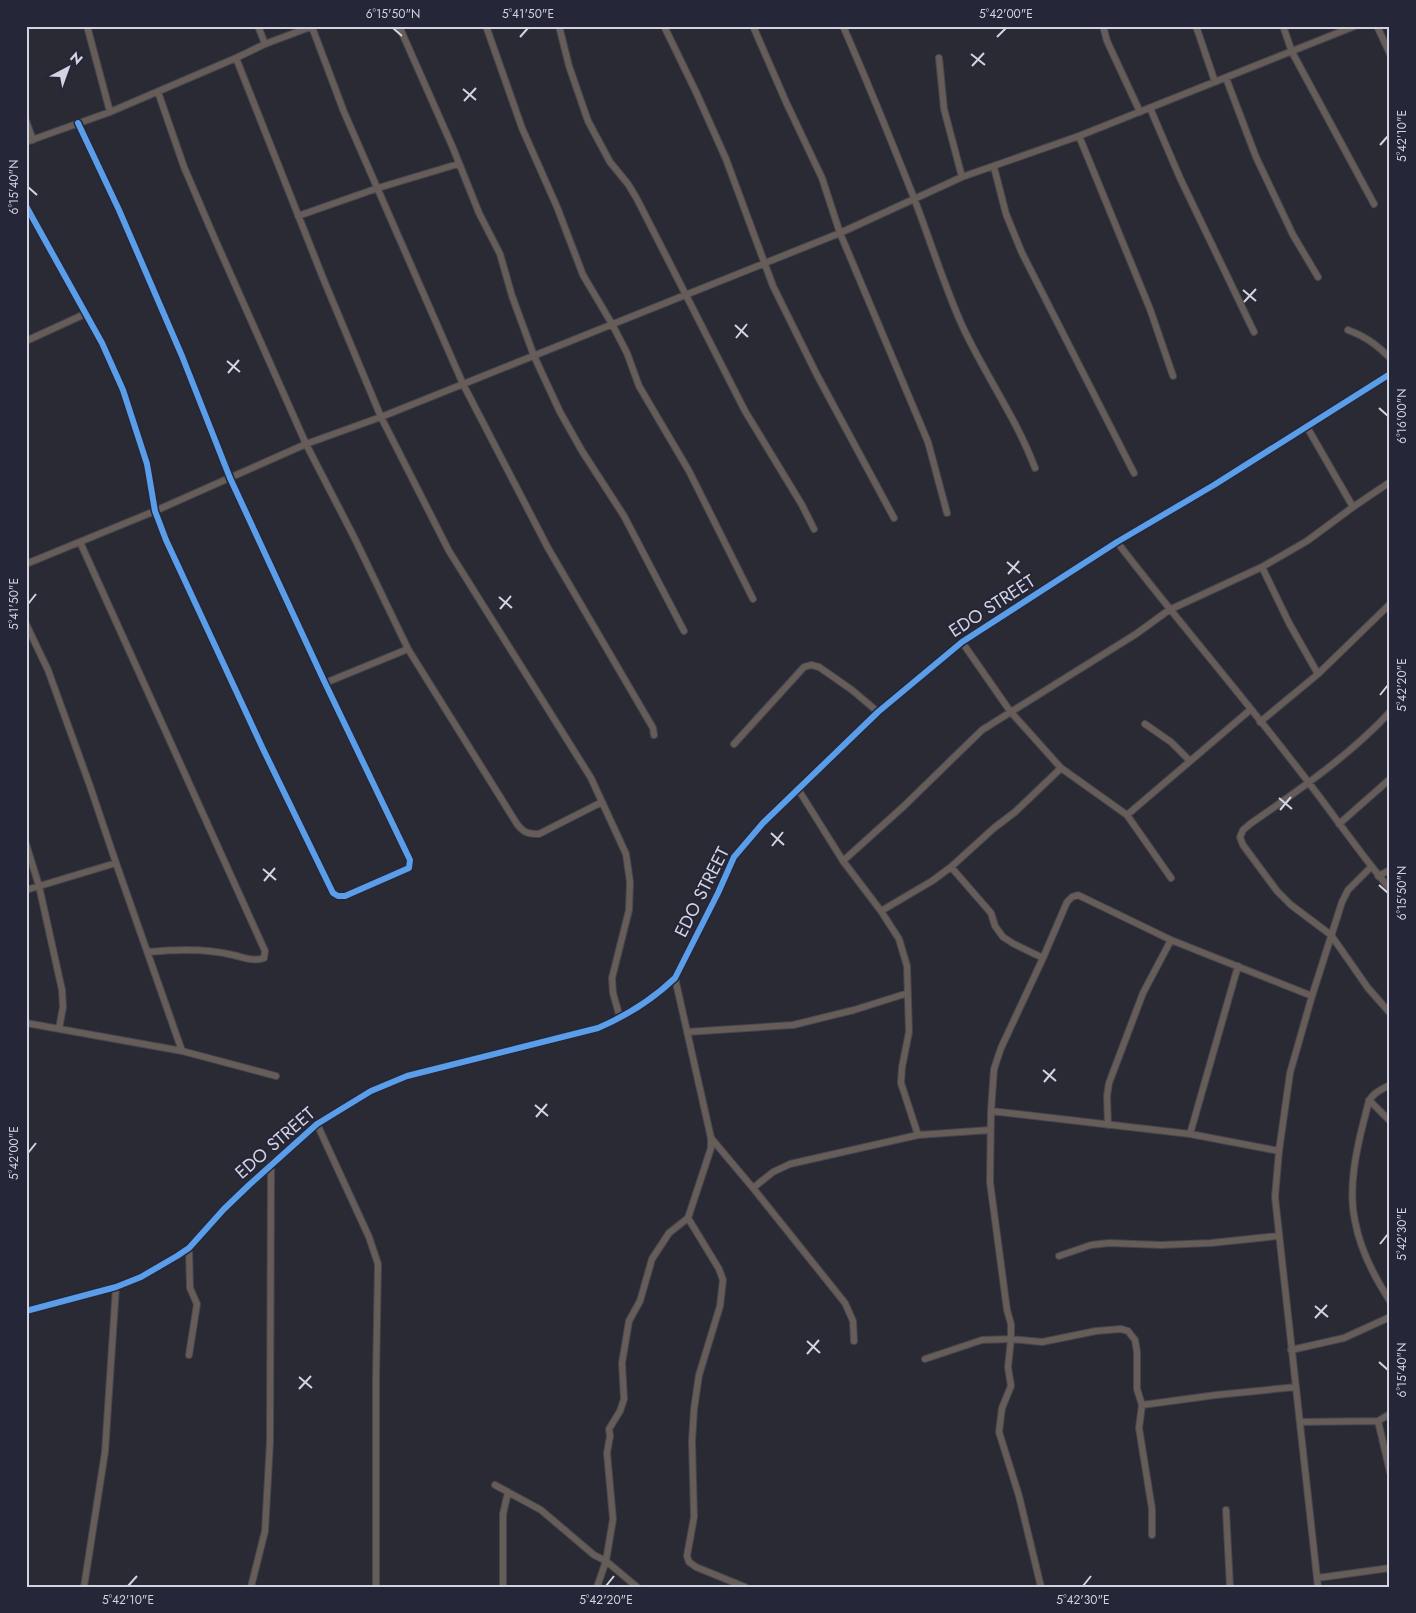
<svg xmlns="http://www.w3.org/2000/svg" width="1416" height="1613" viewBox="0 0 1416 1613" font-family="Jost,sans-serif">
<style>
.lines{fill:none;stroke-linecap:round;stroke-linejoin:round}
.minor-casing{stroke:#464650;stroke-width:8}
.minor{stroke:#665c58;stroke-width:6}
.cycleway-casing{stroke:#262639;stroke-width:9}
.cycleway{stroke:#5a9eea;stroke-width:6}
.ticks{fill:none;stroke:#d3d4e1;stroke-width:2}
.labels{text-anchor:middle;stroke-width:4.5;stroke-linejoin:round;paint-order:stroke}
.street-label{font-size:18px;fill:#d3d4e1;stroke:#262639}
.neatline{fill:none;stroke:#d3d4e1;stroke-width:2}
.ticks-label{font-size:12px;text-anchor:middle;fill:#d3d4e1}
</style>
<rect width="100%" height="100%" fill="#2a2a35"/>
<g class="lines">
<defs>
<path id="minor" d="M87,26l23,86
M258,26l7,18
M399,26l54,122 26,65 21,41 12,42 22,60 26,56 22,39 42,65 60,115
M486,26l36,102 35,79 26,68 29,49 15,29 12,33 50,85 64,128
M559,26l10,40 19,55 22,41 18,22 9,15 108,212 57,94 12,24
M664,26l32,66 30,67 47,127 44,89 77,143
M753,26l33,76 36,76 18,55 88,209 19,71
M843,26c25,57 48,114 71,172 16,42 29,84 47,125 22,49 55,94 74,145
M1103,26l4,15 33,71
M1196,26l19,56
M1283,26l9,26 82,152
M1377,26l13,28
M312,27l32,85 119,272 85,164 105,180 1,7
M236,58l87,220 58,139 68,134 142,227 35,76 4,28 -1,28 -17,68 1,15 7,25
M939,58l5,51 18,68
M1226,78l30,79 37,78 25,42
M158,92l26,75 30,70 92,207 49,95 53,110 109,175c7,9 11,10 22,10l63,-32
M1150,108l30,70 74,154
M26,121l7,19
M1079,136l71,173 23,67
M26,142l84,-30 126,-54 29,-14 48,-18
M994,167l12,47 16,39 112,220
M26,206l76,137 21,47 24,74 8,47 11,29 97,209 70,144 5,3h7l64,-28 1,-8 -85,-177 -95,-205 -48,-122 -63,-146 -41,-87
M298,216l80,-28 80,-24
M1348,330c18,7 28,14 42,28
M26,341l59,-27
M1353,507l37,-25
M80,542l185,409 -1,7c-10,4 -21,-1 -31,-3 -28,-7 -56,-6 -85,-3
M1117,542c63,82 130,159 192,241 27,35 52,72 81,106
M26,564l129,-53 151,-67 75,-27 459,-184 122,-56 117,-41 276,-110
M1262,567l27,56 29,51
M26,624l22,46 42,116 26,77 66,188
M962,642l48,69 51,57 66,47 44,63
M325,683l83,-34
M1390,712c-41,44 -91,78 -140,112l-7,6 -3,7 3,8 34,46 14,14 40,30 37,53 22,25
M1260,722l58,-48 72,-70
M1145,724l26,18 19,19
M734,744l70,-77 7,-2 8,2 33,23 26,22
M798,789l45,72 38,50 18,28 8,27 2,66 -7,35 -1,16 17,52
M1127,815l123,-105
M1339,824l51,-45
M26,844l13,42 23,104 1,17 -4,22
M843,861l61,-55 78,-76 154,-96 33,-24 93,-43 45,-26 46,-34 -46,-80
M951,867l40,46 4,13 8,11 11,7 29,14
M1378,876l12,-6
M26,890l90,-27
M881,911l51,-30 19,-14 43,-39 21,-16 46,-44
M675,978l36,160v10l-23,70 31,51 4,11 -3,26 -21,69 -5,34 -2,32 2,76 -7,39 2,6 7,5 49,20
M1312,996l30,-94 6,-12 23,-23
M26,1023l156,28 94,25
M687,1032l106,-7 61,-15 54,-17
M1390,1085c-8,4 -17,8 -21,16 -2,6 -3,13 -5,19 -8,31 -16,69 -9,101 5,28 20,57 35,80
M1369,1100l21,21
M991,1111l199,23 89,17
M317,1124l52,113 9,27 -2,114v209
M1108,1125l-1,-29 2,-13 34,-90 28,-53
M1190,1134l48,-168
M711,1138l42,50 92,115 8,18 1,20
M753,1188l20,-16 17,-8 128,-29 72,-5
M189,1248l1,40 7,16 -8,51
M1059,1256l32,-11 18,-2 52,2 50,-2 67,-7
M26,1311l90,-24 25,-10 36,-21 12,-8 35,-39 25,-24 68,-61 54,-33 36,-15 191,-48c28,-12 55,-29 77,-50l43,-85 16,-36 29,-34 115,-111 84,-70 155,-100 97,-57 176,-111
M1291,1350l53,-12 46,-21
M925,1359l57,-19 29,-1 31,3 54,-11 25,-2 7,2 7,9 2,12v37l5,16 -3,23 13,81v26
M1142,1405l74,-10 80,-8
M1378,1421l12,-7
M1300,1422l78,-1 12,51
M495,1485l46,25 53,45 12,6 31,26
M1226,1510l4,77
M1317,1578l73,-10
M84,1587l21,-135 11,-165
M251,1587l14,-56 5,-89 1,-278
M503,1587v-73l5,-22
M597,1587l9,-26 7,-42 -6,-66 3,-17 -1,-7 11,-18 4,-12 -2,-36 7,-42 11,-20 12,-42 17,-26 19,-15
M1041,1587l-22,-91 -20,-64 3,-24 9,-22 -3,-19 3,-28v-15l-4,-14 -17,-128 1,-71 3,-42 7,-21 42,-90 24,-56 5,-5 6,-2 93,45 141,56 -22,77 -11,78 -4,46 43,390"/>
</defs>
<!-- minor casing -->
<use href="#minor" class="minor-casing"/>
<!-- minor -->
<use href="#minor" class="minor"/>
<defs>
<path id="cycleway" d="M26,206l76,137 21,47 24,74 8,47 11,29 97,209 70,144 5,3h7l64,-28 1,-8 -85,-177 -95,-205 -48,-122 -63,-146 -41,-87
M26,1311l90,-24 25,-10 36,-21 12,-8 35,-39 25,-24 68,-61 54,-33 36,-15 191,-48c28,-12 55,-29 77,-50l43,-85 16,-36 29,-34 115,-111 84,-70 155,-100 97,-57 176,-111"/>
</defs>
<!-- cycleway casing -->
<use href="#cycleway" class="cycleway-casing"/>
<!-- cycleway -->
<use href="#cycleway" class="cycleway"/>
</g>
<!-- ticks -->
<path class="ticks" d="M393,28l9,8M520,37l8,-9M997,37l9,-9M971,54l14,11M972,66l12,-13M463,89l13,11M464,101l12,-13M1380,145l8,-9M28,187l9,8M1243,290l13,11M1244,302l12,-13M735,325l13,12M736,338l11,-14M227,361l13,11M228,373l11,-13M1379,408l9,8M1007,562l13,11M1008,574l11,-13M499,597l13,11M28,604l8,-10M500,609l11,-13M1380,695l8,-10M1279,798l13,11M1280,810l11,-13M771,833l13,12M772,846l11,-14M263,869l13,11M264,881l11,-13M1379,885l9,8M1043,1070l13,11M1044,1082l11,-13M535,1105l13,11M536,1117l11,-13M28,1153l8,-10M1380,1244l8,-10M1315,1306l13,11M1315,1318l12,-13M807,1341l13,12M807,1354l12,-14M1379,1362l9,8M299,1377l13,11M299,1389l12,-13M128,1586l9,-10M606,1586l8,-10M1083,1586l8,-10"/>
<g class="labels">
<!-- street labels -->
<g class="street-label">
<text transform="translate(992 606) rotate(-33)" y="6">EDO STREET</text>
<text transform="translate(702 892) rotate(-63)" y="6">EDO STREET</text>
<text transform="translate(275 1143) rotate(-41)" y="6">EDO STREET</text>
</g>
</g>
<!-- border -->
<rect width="1416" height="1613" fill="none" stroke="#262639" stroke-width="55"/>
<!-- north arrow -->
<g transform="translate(68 68) rotate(41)" stroke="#262639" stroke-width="4" paint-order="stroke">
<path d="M0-4L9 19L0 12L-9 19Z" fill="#d3d4e1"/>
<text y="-8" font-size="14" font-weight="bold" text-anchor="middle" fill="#d3d4e1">N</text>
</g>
<rect x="28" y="28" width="1360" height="1558" class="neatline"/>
<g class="ticks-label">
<text x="393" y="18">6°15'50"N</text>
<text x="528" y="18">5°41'50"E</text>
<text x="1006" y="18">5°42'00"E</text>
<text transform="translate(1402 136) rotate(-90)" y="4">5°42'10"E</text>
<text transform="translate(14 187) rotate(-90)" y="4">6°15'40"N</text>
<text transform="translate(1402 416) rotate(-90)" y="4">6°16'00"N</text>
<text transform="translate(14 604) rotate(-90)" y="4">5°41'50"E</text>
<text transform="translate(1402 685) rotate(-90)" y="4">5°42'20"E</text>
<text transform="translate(1402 893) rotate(-90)" y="4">6°15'50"N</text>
<text transform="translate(14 1153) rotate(-90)" y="4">5°42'00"E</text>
<text transform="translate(1402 1234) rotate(-90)" y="4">5°42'30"E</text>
<text transform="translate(1402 1370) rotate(-90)" y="4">6°15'40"N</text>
<text x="128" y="1604">5°42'10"E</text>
<text x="606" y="1604">5°42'20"E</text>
<text x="1083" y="1604">5°42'30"E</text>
</g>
</svg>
